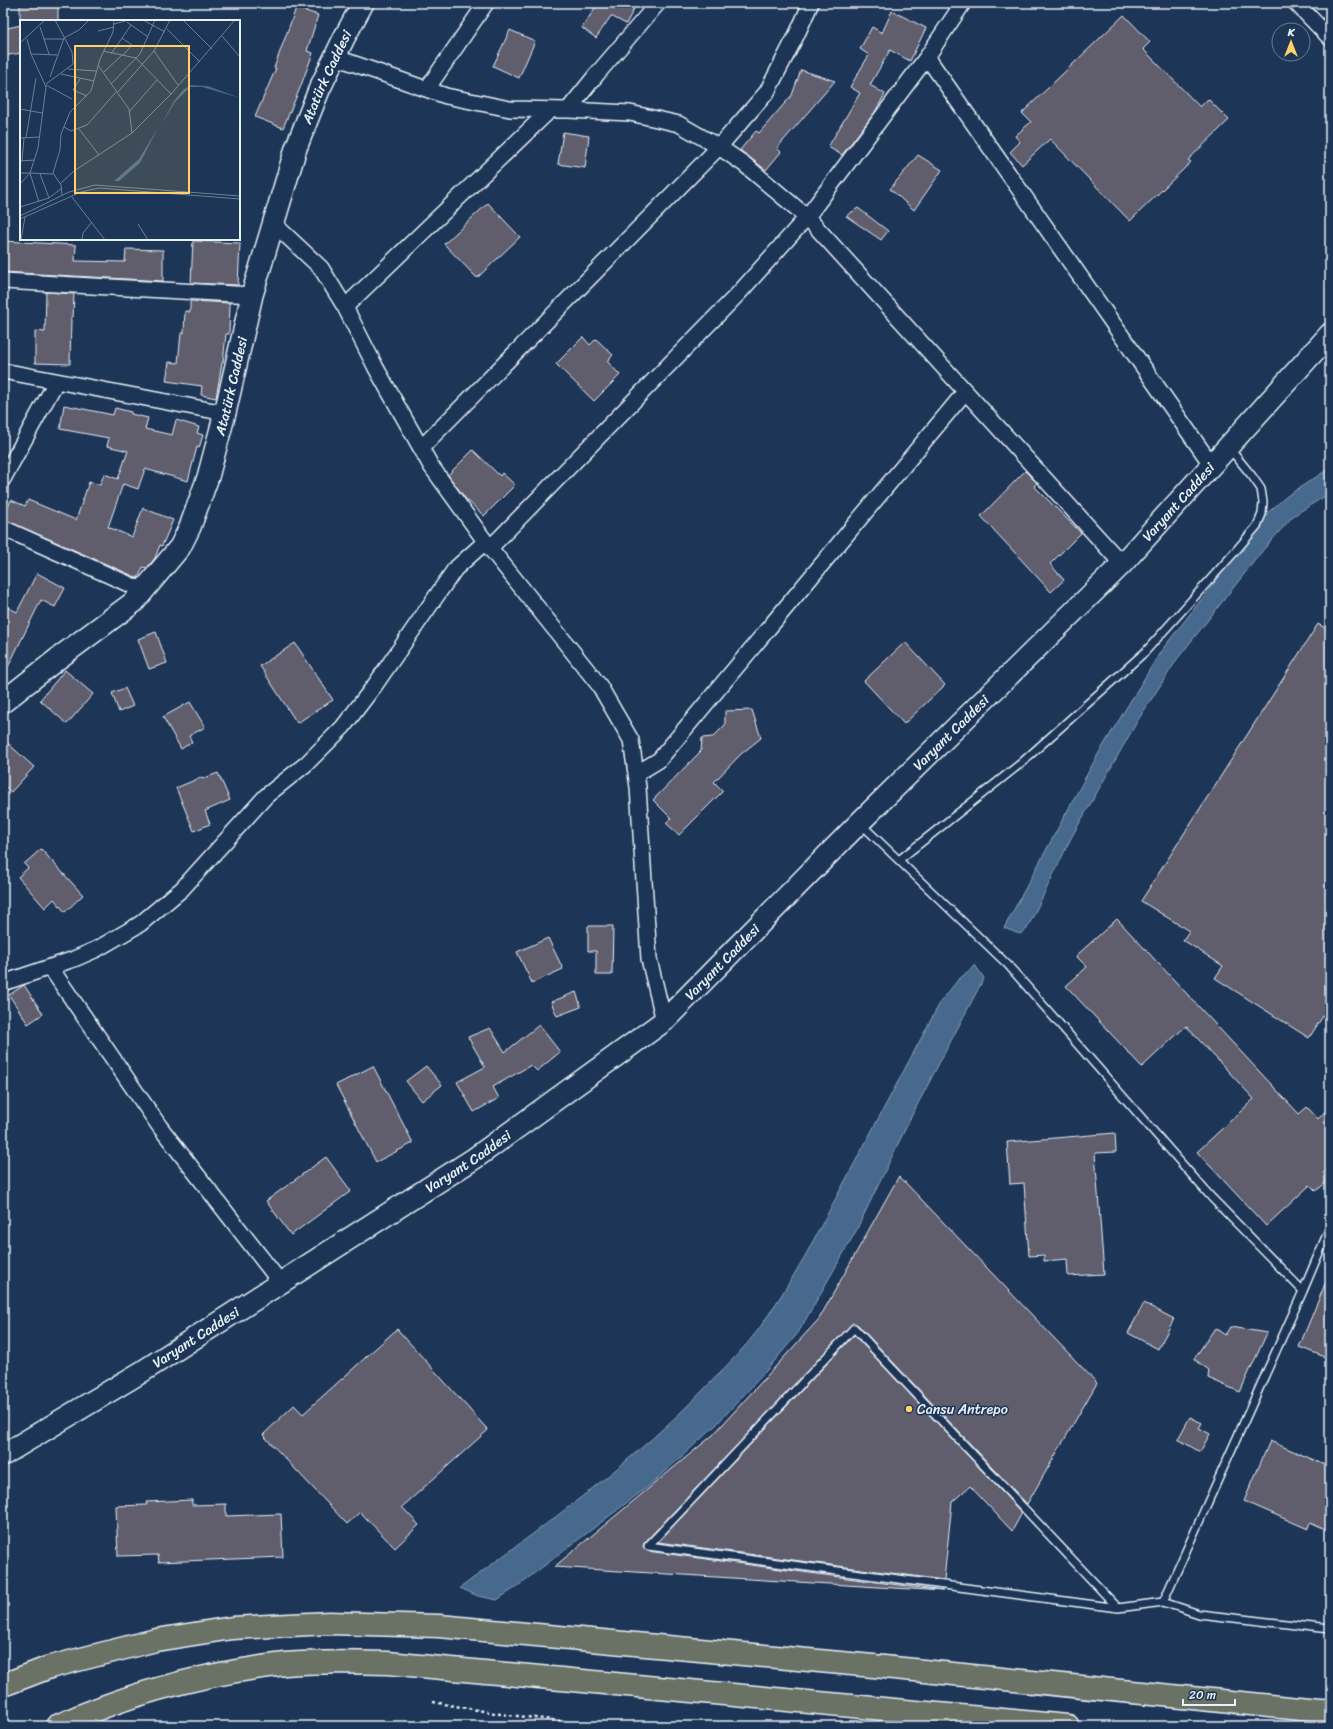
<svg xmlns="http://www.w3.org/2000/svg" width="1333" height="1729" viewBox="0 0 1333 1729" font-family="Sriracha,sans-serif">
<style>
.water{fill:#46698d;stroke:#879fb8}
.building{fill:#605d6d;stroke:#e8f1f8}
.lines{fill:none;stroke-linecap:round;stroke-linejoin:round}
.lane-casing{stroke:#e8f1f8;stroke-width:10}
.street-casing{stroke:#e8f1f8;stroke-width:18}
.secondary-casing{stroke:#e8f1f8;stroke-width:24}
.highway-casing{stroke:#e8f1f8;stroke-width:25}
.path{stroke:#e8f1f8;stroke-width:2.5;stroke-dasharray:3 3;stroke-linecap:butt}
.lane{stroke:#1d3557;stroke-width:7}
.street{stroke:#1d3557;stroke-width:15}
.secondary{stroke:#1d3557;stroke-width:21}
.highway{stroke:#6a7266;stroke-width:22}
.poi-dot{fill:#ffd166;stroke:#1d3557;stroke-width:1.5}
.labels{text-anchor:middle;stroke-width:3;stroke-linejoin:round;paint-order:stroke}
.street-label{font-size:14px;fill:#e8f1f8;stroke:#1d3557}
.poi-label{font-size:14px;fill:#e8f1f8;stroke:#1d3557;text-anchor:start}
.inset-road{fill:none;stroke:#6e8097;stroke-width:1}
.view{fill:#ffd166;fill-opacity:0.15;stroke:#ffd166;stroke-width:2}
.inset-edge{fill:none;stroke:#e8f1f8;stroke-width:2}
</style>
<rect width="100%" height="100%" fill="#1d3557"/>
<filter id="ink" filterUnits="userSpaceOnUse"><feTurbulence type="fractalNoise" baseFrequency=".025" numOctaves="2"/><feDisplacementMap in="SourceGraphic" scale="8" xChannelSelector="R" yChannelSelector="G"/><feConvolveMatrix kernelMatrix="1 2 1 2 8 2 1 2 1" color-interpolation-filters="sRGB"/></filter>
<g filter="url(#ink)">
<!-- water -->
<path class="water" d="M1330,468v25l-37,23 -30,34 -85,108 -40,62 -67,118 -44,91 -7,5 -16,-6 93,-172 64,-105 87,-111 17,-25 22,-19z
M975,965l9,13 -71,135 -57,118 -58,102 -32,38 -50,54 -62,57 -139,106 -18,12 -19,-4 -18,-8c87,-65 176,-127 251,-206 16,-17 33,-33 47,-52 17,-24 32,-48 47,-74l136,-255 17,-21z"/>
<!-- building -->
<path class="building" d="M58,3v18h-38v-17z
M587,3h50l-11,21 -15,-8 -15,22 -14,-10 13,-20z
M296,8l22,7 -11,36 6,2 -13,35 -17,40 -28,-11 21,-49h-2z
M892,11l34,17 -16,33 -20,-11 -20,35 15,9 -10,18 -33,43 -14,-8 32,-54 -10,-6 19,-32 -9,-6 12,-22 10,6z
M1124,15l26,27 -7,7 57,58 8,-8 21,21 -41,40 3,2 -61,59 -80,-82 -28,26 -12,-13 10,-10 -5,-6 16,-14 -9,-9z
M21,25v28l-18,3v-27z
M510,30l25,11 -16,37 -26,-12z
M801,70l34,11 -58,67 4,4 -15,18 -26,-20 16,-19 3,2 33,-38z
M563,132l26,4 -4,32 -27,-4z
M918,155l24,15 -28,40 -24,-21z
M488,203l32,34 -43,41 -33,-34z
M858,208l30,23 -7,9 -35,-24z
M3,241l73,4 -1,16 50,1 1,-13 37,1v31l-160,-9z
M193,241l47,2 -2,42 -47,-2z
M46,292l28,2 -1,23h-2l-1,47 -35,-1v-32l10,1z
M190,301l40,2 -1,31h-3l-3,29h-1l-6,35 -15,-3 1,-9 -36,-5 3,-19 9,1 3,-30h3l1,-22 5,1z
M583,337l7,8 6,-6 17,16 -6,6 13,14 -26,26 -38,-37z
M64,405l49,10 2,-7 16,4v2l17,4 -3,11 27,6 4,-15 23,7 -2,6 6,2 -4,13 -2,-1 -9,34 -43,-12 -7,20 -15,-5 -15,43 24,10 11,-29 30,12 -11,26 -2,-1 -5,13 -8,10 -4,-1 -5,11 -135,-59 8,-19 14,6 3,-6 48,20 13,-38 11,3 4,-11 14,5 10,-28 -21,-5 2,-8 -49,-9z
M473,450l27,26 2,-3 13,12 -31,31 -19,-18 -17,-23z
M1025,471l12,12 -3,3 47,47 -31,31 14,16 -13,12 -70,-76z
M37,573l28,15 -10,19 -14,-7 -38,77v-72l14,7z
M1318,624l12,7v374l-21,33 -94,-60 8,-12 -40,-26 6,-9 -48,-30z
M156,632l11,31 -18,6 -11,-30z
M905,642l40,43 -41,39 -40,-43z
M295,643l38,57 -36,23 -37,-57z
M65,670l28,24 -26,30 -27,-24z
M125,688l8,18 -14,6 -7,-19z
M190,702l15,25 -16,9 3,6 -11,7 -18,-32z
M752,710l9,28 -20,16 -27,28 9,9 -44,44 -13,-12 5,-5 -18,-18 48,-49 1,-13 11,-1 12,-12v-14z
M3,739l31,28 -23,25 -8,-7z
M218,773l12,27 -25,11 5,13 -16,7 -18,-43 26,-11v2z
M41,849l42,46 -18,17 -11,-13 -9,9 -27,-31 10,-9 -4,-4z
M1117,919l182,195 8,-7 11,12 12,-13v60l-7,7 6,7 -13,11 -6,-6 -44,41 -69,-74 57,-53 -68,-73 -44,41 -76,-81 21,-19 -11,-11z
M588,926h25l-1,49h-16v-24h-8z
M548,938l15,31 -31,14 -15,-31z
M24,985l19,29 -15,10 -19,-29z
M576,992l5,15 -24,9 -6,-14z
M539,1025l21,27 -23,19 -6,-6 -38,22 6,11 -25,14 -17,-30 28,-15 -17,-30 22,-9 15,24z
M373,1066l40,77 -37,19 -40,-77z
M426,1066l16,19 -20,16 -16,-20z
M1115,1133l1,19 -21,1 9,121 -36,2 -1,-17 -23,2v-6l-15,1 -5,-73 -14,1 -3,-42z
M326,1157l25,34 -60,44 -25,-34z
M899,1176l198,207 -70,121 -169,-179 -5,-2 -209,220 -1,4 4,4 296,40 -389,-24 159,-132 106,-116z
M1330,1272v87l-31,-12z
M1144,1303l30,16 -16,30 -30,-16z
M1230,1327l37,6 -27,59 -32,-14 1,-8 -15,-11 21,-31 10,7z
M397,1329l91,101 -86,77 17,18 -24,23 -35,-36 -13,12 -84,-89 31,-30 9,9z
M854,1335l168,178 -10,18 -42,-45 -18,16 -8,78 -286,-38z
M1190,1417l12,6 -3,5 11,6 -10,18 -22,-13z
M1270,1441l60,26v65l-20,-9 -2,6 -64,-28z
M192,1500v5l34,-1v12l55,-2 2,43 -124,5 -1,-7 -40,1 -2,-50 31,-1 -1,-3z"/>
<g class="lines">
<defs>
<path id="lane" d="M861,824l147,141 203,232 92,94 -140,311
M899,860l121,-96 125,-112 88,-98 24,-28 5,-12 1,-12 -2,-13 -9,-13 -22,-27
M1303,1291l27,-64
M1118,1608l-470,-62 206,-218 264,280 45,-6 36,12 131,15"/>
<path id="street" d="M1296,3l34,35
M335,57l111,39 64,13 58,1 62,3 49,11 40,23 25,17 63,53 315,347
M927,57l284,407
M427,89l59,-86
M568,110l29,-36 61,-71
M274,224l47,44 24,39 31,61 55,98 59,82 109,137 32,55 7,47 11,172 15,62
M3,281l249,14
M345,307l205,-197
M3,371l222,42
M421,448l298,-301 48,-55 30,-58 14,-31
M3,479l53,-97
M3,528l141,63
M490,548l249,-255 68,-76 120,-160 36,-54
M636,774l23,-14 306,-368
M50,967l110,160 120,155
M3,983l71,-24 23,-10 43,-25 42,-35 84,-93 40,-32 37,-37 32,-42 80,-116 30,-27"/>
<g id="secondary">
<path id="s1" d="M3,702l57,-45 74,-55 46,-55 10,-20 18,-50 17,-64 27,-118 44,-147 23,-58 25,-52 19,-35"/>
<path id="s2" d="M3,1455l137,-82 335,-215 189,-137 196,-199 262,-258 208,-230"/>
</g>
<path id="highway" d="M3,1685l47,-18 106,-27 76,-12 97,-5 110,3 445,41 446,45
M57,1726c72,-33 149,-53 228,-62 34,-3 69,-2 103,-1l680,63"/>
</defs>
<!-- lane casing -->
<use href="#lane" class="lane-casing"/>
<!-- street casing -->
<use href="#street" class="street-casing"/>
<!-- secondary casing -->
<use href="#secondary" class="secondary-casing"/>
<!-- highway casing -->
<use href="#highway" class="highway-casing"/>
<!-- path -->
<path class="path" d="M433,1702l67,12 105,12"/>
<!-- lane -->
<use href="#lane" class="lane"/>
<!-- street -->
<use href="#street" class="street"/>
<!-- secondary -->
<use href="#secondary" class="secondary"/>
<!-- highway -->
<use href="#highway" class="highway"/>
</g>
</g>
<!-- markers -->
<circle class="poi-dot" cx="909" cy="1409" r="4"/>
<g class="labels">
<!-- street labels -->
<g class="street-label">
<text dy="5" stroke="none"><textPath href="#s1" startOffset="730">Atatürk Caddesi</textPath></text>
<text dy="5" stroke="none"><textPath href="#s1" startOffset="406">Atatürk Caddesi</textPath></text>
<text dy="5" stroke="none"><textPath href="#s2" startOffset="1522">Varyant Caddesi</textPath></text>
<text dy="5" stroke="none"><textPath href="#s2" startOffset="1198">Varyant Caddesi</textPath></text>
<text dy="5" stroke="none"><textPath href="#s2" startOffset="874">Varyant Caddesi</textPath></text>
<text dy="5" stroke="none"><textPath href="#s2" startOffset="550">Varyant Caddesi</textPath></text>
<text dy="5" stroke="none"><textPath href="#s2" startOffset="226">Varyant Caddesi</textPath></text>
</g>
<!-- poi labels -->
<g class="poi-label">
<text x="917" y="1414">Cansu Antrepo</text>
</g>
</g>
<!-- overview -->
<g transform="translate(20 20)">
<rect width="220" height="220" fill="#1d3557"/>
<path d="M171,65l17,1 32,12 -38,-11h-12l-15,15 -14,23 13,-24 9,-11zM138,108l-18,35 -21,18h-5l25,-22z" fill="#46698d"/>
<path class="inset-road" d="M123,0l22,12M164,1l28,28M107,2l21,15M94,4l15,-4M0,5v20M20,7l9,27M147,9l33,33M78,11l16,-4M202,16l18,21M102,18l10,7 -9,10M24,19h19M0,23l25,-23M83,31l33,7 35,36M134,31l24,34M11,34l26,1M91,34l20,-29M78,45l31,44 3,24M48,49l28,2M84,52l18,-17M41,54l33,7M30,57l14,-39 15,-8 10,-10M60,59l-7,11 14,6M26,64l27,-20 -1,-12 -17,-32M91,64l29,-30 15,-34M26,65l26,14M97,73l37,-42 16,-31M0,89l22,4M109,92l28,-32M44,107l7,4 16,-6 29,-33M59,109l20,26M0,118l20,-1M6,118l10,-60M0,141l15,-1M2,141l2,-23M0,153h10l9,29M10,153l23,1M20,154l9,24M0,164l10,-11 8,-25 8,-61 -15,-33 -4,-15M40,164l14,-13 58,-38 39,-39 64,-74M42,175l-1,-10 -8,-12 7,-23 1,-16 9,-22 21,-21 9,-32 13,-27 1,-12M52,177l33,43M0,187l29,-9 13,-10M0,196l49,-24 26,-7 145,11M0,199l61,-27 18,-4 141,11M118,204l10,16M1,220l4,-23M62,220l1,-7 9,-11"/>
<path class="view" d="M55,26h114v147h-114z"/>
<rect width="220" height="220" class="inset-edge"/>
</g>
<!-- margin -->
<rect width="1333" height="1729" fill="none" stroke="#1d3557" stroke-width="16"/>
<rect x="8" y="8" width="1317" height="1713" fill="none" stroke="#e8f1f8" stroke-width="1.5" filter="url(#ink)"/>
<!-- north arrow -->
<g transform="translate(1291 42)"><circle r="19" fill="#1d3557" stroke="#6e8097"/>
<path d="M0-3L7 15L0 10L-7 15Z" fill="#ffd166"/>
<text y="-6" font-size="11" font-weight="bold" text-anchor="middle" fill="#e8f1f8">K</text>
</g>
<!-- scale -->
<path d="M1183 1699v6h52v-6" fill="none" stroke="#e8f1f8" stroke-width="2"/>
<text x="1189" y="1699" font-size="12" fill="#e8f1f8" stroke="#1d3557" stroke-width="3" paint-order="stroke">20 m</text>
</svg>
